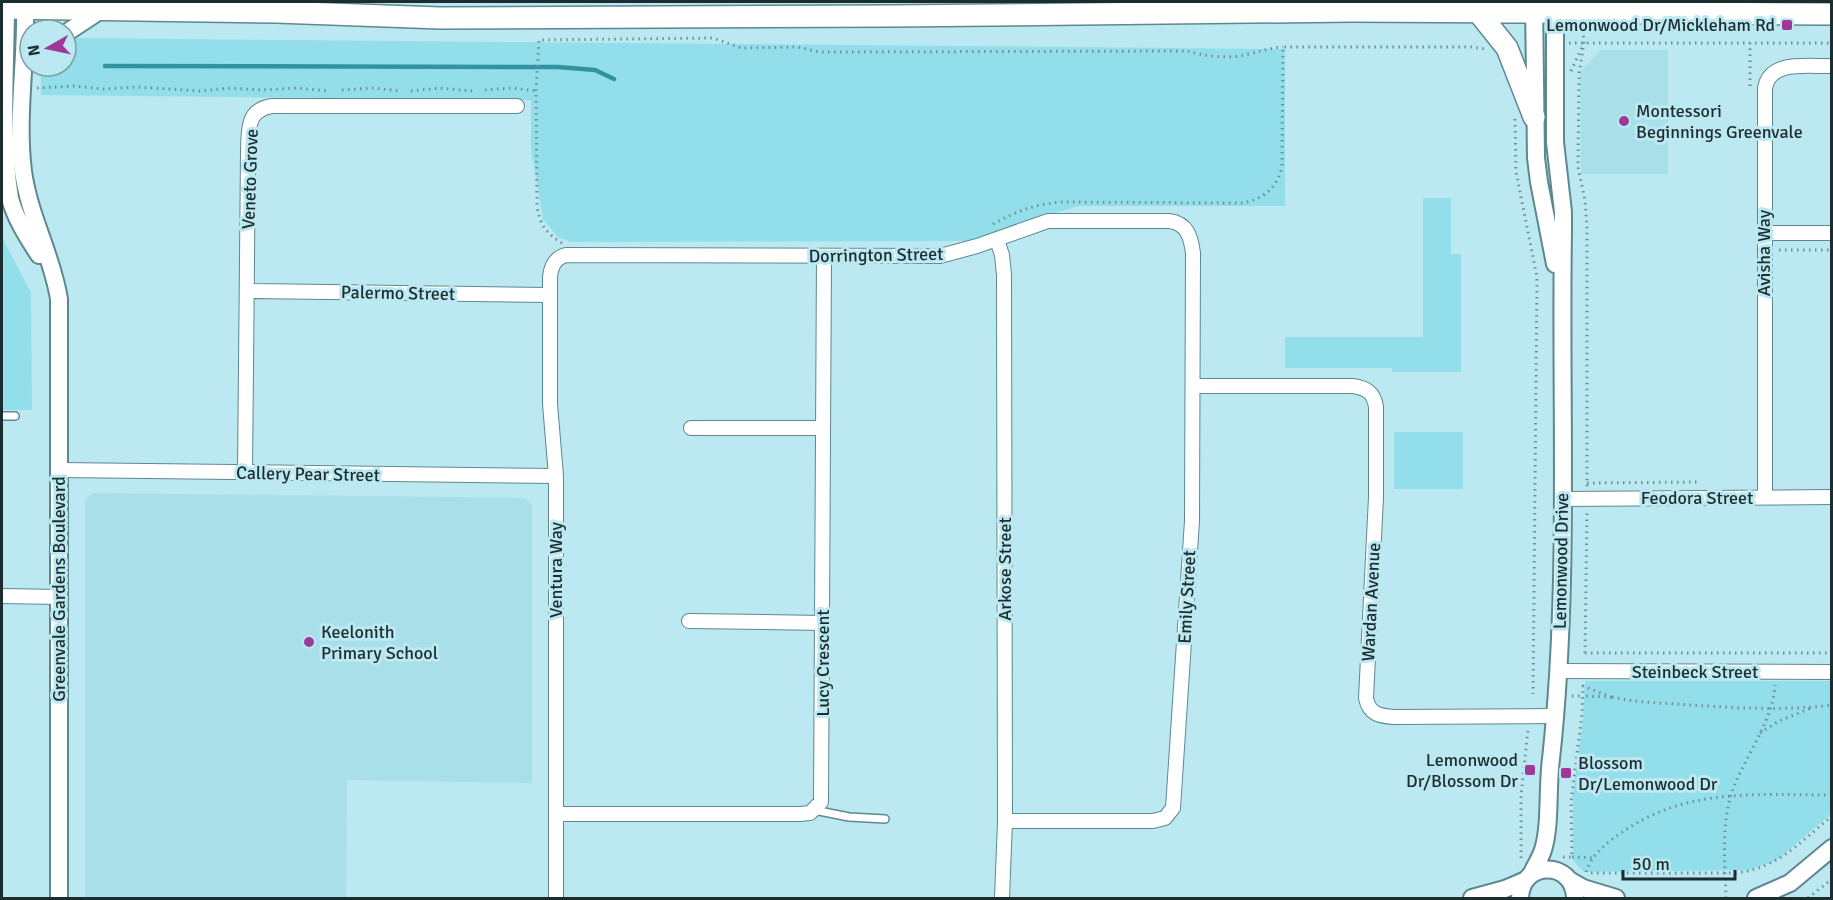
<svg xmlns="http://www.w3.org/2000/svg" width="1833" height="900" viewBox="0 0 1833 900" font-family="Signika,sans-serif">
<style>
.built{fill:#a8dfe9}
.green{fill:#93deeb}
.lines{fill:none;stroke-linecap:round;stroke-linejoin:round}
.stream{stroke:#3292a0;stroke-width:4.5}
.service-casing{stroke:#5d888f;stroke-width:10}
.minor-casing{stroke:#5d888f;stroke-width:16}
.tertiary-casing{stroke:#5d888f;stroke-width:20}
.primary-casing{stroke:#5d888f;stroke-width:24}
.path{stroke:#6f8f95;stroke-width:3;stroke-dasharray:1.5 4.5;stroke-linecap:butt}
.service{stroke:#fff;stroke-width:7}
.minor{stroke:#fff;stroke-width:14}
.tertiary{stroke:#fff;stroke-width:16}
.primary{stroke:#fff;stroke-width:21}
.poi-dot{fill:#a0389c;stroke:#bce9f1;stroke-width:2}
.labels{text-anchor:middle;stroke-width:6;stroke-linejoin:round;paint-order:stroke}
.poi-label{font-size:18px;fill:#1c2d30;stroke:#bce9f1;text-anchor:start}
.street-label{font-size:18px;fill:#1c2d30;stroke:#bce9f1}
</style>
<rect width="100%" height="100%" fill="#bce9f1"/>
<!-- built -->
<path class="built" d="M1601,50h67v124h-87l-1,-102z
M92,493l433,5 7,7v278l-185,-3 -1,118h-261v-398z"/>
<!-- green -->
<path class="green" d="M66,38l1219,11v157h-206l-42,12 -61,23 -406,1 -12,-5 -15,-18 -12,-70v-49l-490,-5v-29h25z
M1423,198h28v56h10v118h-69v-4h-107v-31h138z
M2,237l29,56 1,117h-30z
M1394,432h69v57h-69z
M1585,681h246v133l-55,47 -27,9 -165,2 -11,-12v-64l10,-79z"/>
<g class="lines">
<!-- stream -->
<path class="stream" d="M105,66l453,1 37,3 19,9"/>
<defs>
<path id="service" d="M2,416h13
M814,810l35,7 36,2"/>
<path id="minor" d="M1764,233h68
M997,240l5,15 2,20 1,546 -3,77
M247,291l302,4
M1193,386h160c14,2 21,7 23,21v90l-10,201c3,16 13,18 28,19l162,-1
M691,428h131
M60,470l496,6
M245,473l3,-322c1,-21 -2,-41 24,-45h245
M1765,497v-409c5,-29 44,-21 67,-22
M1563,499l269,-2
M2,596l57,1
M689,621l134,2
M1559,671l273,1
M557,814h243l10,-1 11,-11 3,-546
M556,898v-422l-6,-72v-127c1,-11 5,-19 16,-22l374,1 37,-10 71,-25h121c18,2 22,16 24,32l-1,268 -19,287 -8,10 -12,3h-148"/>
<path id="tertiary" d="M6,2c0,64 -6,133 4,196 5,20 18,40 29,57
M25,2c2,56 -9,113 -2,169 6,45 29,84 36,128v599
M1534,2l2,156 3,24 16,82
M66,33l35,-23
M1531,875c4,-9 9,-16 12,-25 8,-26 4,-63 8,-91 19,-175 9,-351 12,-527v-20l-8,-70v-140
M1569,880l14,8 33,10
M1472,898l33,-9 21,-9
M1520,898c1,-38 54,-38 55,0
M1756,898l34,-15 42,-35"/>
<path id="primary" d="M2,8l274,4 164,6 452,-2 460,-5 480,3
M1479,13l28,35 27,69"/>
</defs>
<!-- service casing -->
<use href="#service" class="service-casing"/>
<!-- minor casing -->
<use href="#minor" class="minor-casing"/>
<!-- tertiary casing -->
<use href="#tertiary" class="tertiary-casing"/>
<!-- primary casing -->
<use href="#primary" class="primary-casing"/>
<!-- path -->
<path class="path" d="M1583,30l1,13 -5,30 -1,94 7,33 2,28v259
M1569,43h263
M1571,71l11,-24
M1750,86v-43
M37,88l37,-2 29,3 35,-2 62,4 30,-3 31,2 36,-2 32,3
M342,90l30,-2 29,3
M485,90l27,-2 24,3
M411,91l28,-3 34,3
M1515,119l1,53 21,105 -4,417
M993,224c25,-13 38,-19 67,-22l183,1c21,-4 35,-16 39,-37l1,-119h188l15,2
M562,243c-16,-9 -23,-20 -25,-38l-1,-114 3,-51 174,-2 28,10 57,-1 21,5 368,-1c17,5 40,8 58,4 13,-3 24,-7 38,-8
M1779,250h53
M1587,483l112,-1
M1585,653l2,-142
M1585,653h247
M1572,696h11
M1612,697c26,6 53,6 79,8 47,3 94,6 141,0
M1760,733l19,-12 32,-13
M1563,857h9l-1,-55 11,-88 1,-28 28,11 -28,-1
M1572,857l22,1
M1521,858v-62l7,-66
M1586,872c5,-16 19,-28 32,-37 66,-48 137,-40 214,-40
M1591,873h145c43,-5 64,-31 96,-57
M1726,898c-1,-34 -5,-73 6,-106 12,-35 41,-70 43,-107
M1808,898l24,-19"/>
<!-- service -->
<use href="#service" class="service"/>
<!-- minor -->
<use href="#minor" class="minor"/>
<!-- tertiary -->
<use href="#tertiary" class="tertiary"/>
<!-- primary -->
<use href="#primary" class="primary"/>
</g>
<!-- markers -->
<g class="poi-dot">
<rect x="1781" y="19" width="12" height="12" rx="3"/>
<circle cx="1624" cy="121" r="6"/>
<circle cx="309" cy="642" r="6"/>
<rect x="1524" y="764" width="12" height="12" rx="3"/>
<rect x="1560" y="767" width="12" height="12" rx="3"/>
</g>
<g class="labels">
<!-- poi labels -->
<g class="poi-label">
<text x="1775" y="31" text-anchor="end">Lemonwood Dr/Mickleham Rd</text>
<text x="1636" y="117">Montessori<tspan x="1636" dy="21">Beginnings Greenvale</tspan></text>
<text x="321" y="638">Keelonith<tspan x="321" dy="21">Primary School</tspan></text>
<text x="1518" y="766" text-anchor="end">Lemonwood<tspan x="1518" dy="21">Dr/Blossom Dr</tspan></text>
<text x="1578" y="769">Blossom<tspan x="1578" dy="21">Dr/Lemonwood Dr</tspan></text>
</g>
<!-- street labels -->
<g class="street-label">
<text transform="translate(250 179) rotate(-88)" y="6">Veneto Grove</text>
<text transform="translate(1764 253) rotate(-90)" y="6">Avisha Way</text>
<text transform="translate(876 255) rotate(-1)" y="6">Dorrington Street</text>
<text transform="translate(398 293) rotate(1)" y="6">Palermo Street</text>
<text transform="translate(308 474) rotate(1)" y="6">Callery Pear Street</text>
<text x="1697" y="504">Feodora Street</text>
<text transform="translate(1561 561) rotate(-89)" y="6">Lemonwood Drive</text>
<text transform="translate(1005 569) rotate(-90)" y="6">Arkose Street</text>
<text transform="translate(556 570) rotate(-90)" y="6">Ventura Way</text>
<text transform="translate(59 589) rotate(-90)" y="6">Greenvale Gardens Boulevard</text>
<text transform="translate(1187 597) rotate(-87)" y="6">Emily Street</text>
<text transform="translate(1371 602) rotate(-87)" y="6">Wardan Avenue</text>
<text transform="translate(823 663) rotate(-90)" y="6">Lucy Crescent</text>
<text x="1695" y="678">Steinbeck Street</text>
</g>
</g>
<!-- border -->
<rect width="1833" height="900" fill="none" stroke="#1c2d30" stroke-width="6"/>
<!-- north arrow -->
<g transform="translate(48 48) rotate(261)"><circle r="28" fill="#bce9f1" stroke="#7c9ea4" stroke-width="1.5"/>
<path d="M0-4.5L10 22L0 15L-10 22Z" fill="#a0389c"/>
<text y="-9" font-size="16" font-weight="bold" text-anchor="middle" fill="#1c2d30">N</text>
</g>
<!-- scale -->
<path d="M1623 870v9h112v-9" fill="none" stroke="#1c2d30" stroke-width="3"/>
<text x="1632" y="870" font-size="18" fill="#1c2d30" stroke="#bce9f1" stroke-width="4.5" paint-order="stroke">50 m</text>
</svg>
